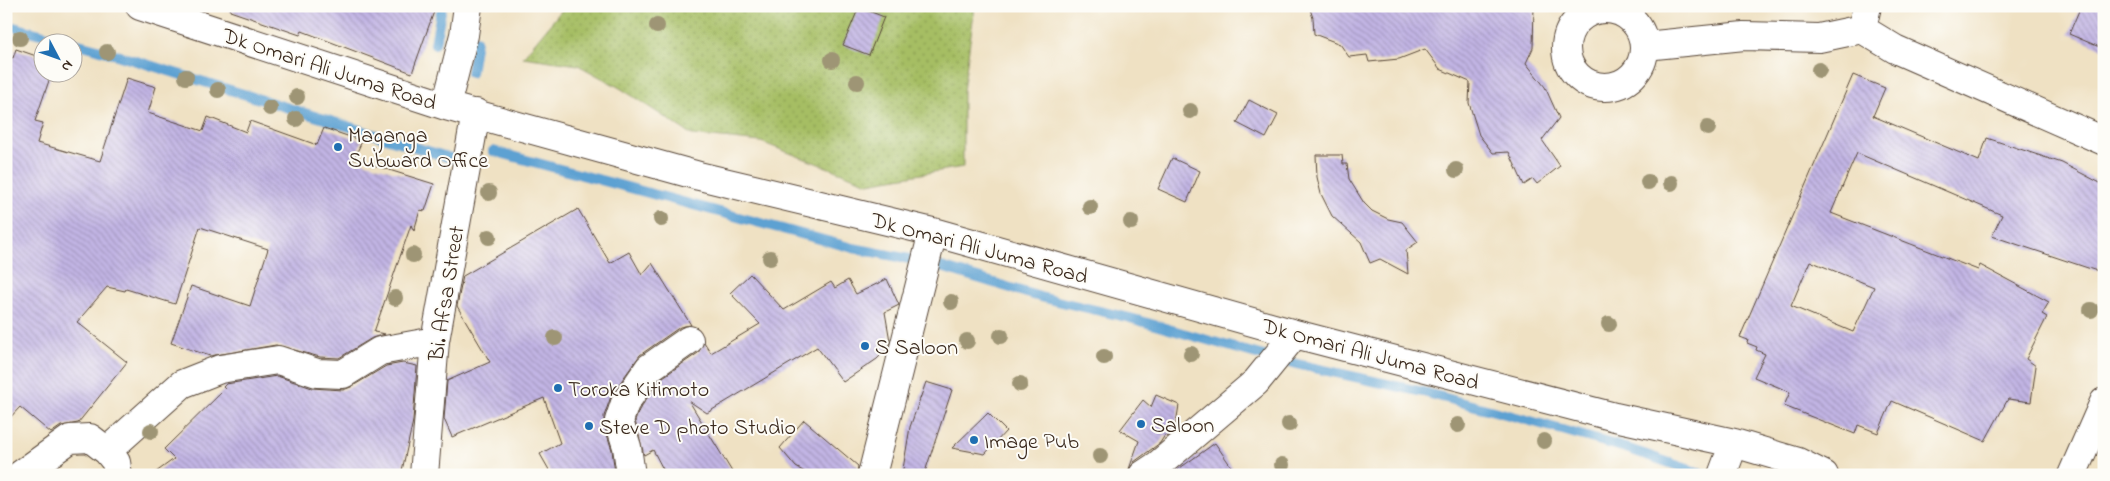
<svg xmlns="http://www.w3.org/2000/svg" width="2110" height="481" viewBox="0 0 2110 481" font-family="'Indie Flower',sans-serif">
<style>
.grass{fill:url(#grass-dots);stroke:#707440}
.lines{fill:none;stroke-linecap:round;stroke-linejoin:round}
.stream{stroke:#5da1d2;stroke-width:10}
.building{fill:url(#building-back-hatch);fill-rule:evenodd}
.minor-casing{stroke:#564537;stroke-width:30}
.minor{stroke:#fff;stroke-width:28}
.tree{fill:#9e9574}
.poi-dot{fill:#1f6fb2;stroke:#fdfcf7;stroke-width:2}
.labels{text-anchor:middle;stroke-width:4;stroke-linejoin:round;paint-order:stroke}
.street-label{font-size:22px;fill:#3b2a1e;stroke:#fdfcf7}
.poi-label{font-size:22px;fill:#3b2a1e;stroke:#fdfcf7;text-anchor:start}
</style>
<defs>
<pattern id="grass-dots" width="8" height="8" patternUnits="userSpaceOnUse" patternTransform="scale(1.25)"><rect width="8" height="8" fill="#a6be63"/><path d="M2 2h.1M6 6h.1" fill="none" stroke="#889b51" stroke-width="1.8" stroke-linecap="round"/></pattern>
<pattern id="building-back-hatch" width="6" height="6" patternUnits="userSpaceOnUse" patternTransform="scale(1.25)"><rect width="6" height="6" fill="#c2b5e5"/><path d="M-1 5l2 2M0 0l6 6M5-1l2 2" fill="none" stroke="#9f93b9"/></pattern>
</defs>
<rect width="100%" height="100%" fill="#fdfcf7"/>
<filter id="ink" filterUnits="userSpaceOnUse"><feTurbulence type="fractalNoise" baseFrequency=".02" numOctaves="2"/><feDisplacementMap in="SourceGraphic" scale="10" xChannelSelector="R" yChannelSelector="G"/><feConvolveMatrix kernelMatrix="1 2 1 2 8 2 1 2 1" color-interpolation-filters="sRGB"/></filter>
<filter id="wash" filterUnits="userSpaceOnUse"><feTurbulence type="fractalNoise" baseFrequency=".0096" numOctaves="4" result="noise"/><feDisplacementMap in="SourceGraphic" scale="20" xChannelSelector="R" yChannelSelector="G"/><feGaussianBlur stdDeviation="1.12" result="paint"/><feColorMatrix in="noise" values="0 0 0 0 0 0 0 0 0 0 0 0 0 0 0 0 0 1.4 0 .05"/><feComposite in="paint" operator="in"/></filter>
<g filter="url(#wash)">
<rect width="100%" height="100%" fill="#efe1c3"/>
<!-- grass -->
<path class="grass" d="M565,6h410l-12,85v76l-95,16 -107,-41 -69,-7 -72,-47 -42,-23 -55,-8z"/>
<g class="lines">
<!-- stream -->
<path class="stream" d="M6,25l88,23 363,112
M435,44l7,-38
M471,73l5,-33
M493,151l360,97 72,14 115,35 90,21 144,41 149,33 97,26 109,31 76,26"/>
</g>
<g id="blocks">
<!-- building -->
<path class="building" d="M231,6h205l-24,67 -110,-42 -2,4 -70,-24z
M1309,6h225l-1,42 -7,15 19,24 14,31 -17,22 18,26 -23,18 -4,-5 -9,6 -15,-33 -16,1 -14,-18 -10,-32 1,-21 -30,-13 -15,-20 -26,10 -30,3 -2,-7 -18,2 -9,-13 -26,-10 -1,-16z
M2081,6h23v43l-35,-15z
M859,7l25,10 -15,38 -26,-10z
M16,49l26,9v14h10l-17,49 8,2 -6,20 63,18 27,-83 29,9 -8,26 55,18 5,-14 38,15 4,-11 67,24 7,-17 38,13 -8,18 80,25 -9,27 -5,-1 -6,21 -3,-6 -37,107 11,2 -13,4 -33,20 -19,-1 -44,-12 -66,11 -39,-13 20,-57 59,20 18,-57 -68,-22 -25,77 -49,-15 -1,2 -18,-4 -30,35 50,40 -49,61 -17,3 -10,7 -31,-26 -14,15v-367l7,3z
M1853,75l32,13 -12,28 106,45 8,-23 75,25 42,22v66l-7,20 -105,-35 10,-21 -145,-62 -26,60 147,57 2,-5 69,37 -7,12 5,3 -21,42 10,7 -5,36 -23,-3 -23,42 -93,-40 -14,32 -20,-8 -3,9 -71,-28 6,-14 -36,-15 11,-23 -9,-4 1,-3 -10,-4 1,-3 -8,-3zM1810,261l64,26 -21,45 -62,-26z
M1249,100l29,15 -12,23 -29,-15z
M1316,155h26l1,9h4l2,15 15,24 8,8 16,8 14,3 16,20 -12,8 2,24 -28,-15 -10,4 -9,-21 -29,-26 -11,-22 -4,-17z
M1172,158l28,13 -13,31 -29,-13z
M578,209l32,54 19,-11 13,23 10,-12 39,62 -11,2 -40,28 -28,39 -8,22v9l8,25 3,23 -3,2h-60l-12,-21 20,-11 -16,-45 -92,39 -8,-18 3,-38 43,-19 -33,-56 6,-30z
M750,274l34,36 47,-28 4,6 13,-8 8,14 31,-15 12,26 -14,7 5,29 -2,7 -11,11 -34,23 -26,-35 -110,66 -18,-12 45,74h-68l-13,-25 -9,5 -9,-34 4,-11 21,-31 38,-26 6,-11 7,11 49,-29 -30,-31z
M403,363l14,3 -4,55 -12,54h-249l22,-16 -10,-10 61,-60 -2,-2 3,-3 51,-8 35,12 31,2 8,-3 35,-21z
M926,382l26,8 -28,85h-22l8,-48z
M1156,395l23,10 -4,25 -8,7 -2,-2 -5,8 -26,19 -6,10 11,-31 -19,-11 23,-30 8,7z
M988,413l18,18 -21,23 -33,-6z
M804,420l54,46 -1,9h-47l-14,-8 -16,-19z
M1215,443l22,32h-66l2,-2z"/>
</g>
</g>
<g filter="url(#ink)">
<use href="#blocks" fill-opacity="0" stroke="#564537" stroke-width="1"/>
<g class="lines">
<defs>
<path id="minor" d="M140,6l306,100 253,70 234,56 362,102 320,83 119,26 64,19 26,13
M1867,6l-5,23 33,20 209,92
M1566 48a39 39 0 1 1 78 0a39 39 0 1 1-78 0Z
M1645,46l99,-10 75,2 43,-9
M446,106l18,-71 4,-29
M107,451l75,-67 38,-15 58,-9 39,13 26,1 37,-23 55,-10
M20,475l50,-36 20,-1 17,13 9,11 2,13
M424,475l11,-134 41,-228
M631,475l-4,-28 -8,-26 6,-18 24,-35 40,-28
M872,475l61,-243
M1143,475l15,-10 98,-83 39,-48
M1722,475l12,-32
M2072,475l32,-73"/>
</defs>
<!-- minor casing -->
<use href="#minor" class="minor-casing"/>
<!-- minor -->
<use href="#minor" class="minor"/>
</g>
<!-- trees -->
<g class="tree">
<circle cx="657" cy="26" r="8"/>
<circle cx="20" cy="38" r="8"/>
<circle cx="107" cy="52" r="8"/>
<circle cx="832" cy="60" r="8"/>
<circle cx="1819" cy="70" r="8"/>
<circle cx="186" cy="77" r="8"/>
<circle cx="857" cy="82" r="8"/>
<circle cx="218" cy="90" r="8"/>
<circle cx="297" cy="97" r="8"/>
<circle cx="270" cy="108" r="8"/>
<circle cx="1190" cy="111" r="8"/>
<circle cx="296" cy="119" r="8"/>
<circle cx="1708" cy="128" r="8"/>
<circle cx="1456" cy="170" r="8"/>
<circle cx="1648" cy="182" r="8"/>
<circle cx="1671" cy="183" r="8"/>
<circle cx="489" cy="193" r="8"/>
<circle cx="1090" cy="207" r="8"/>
<circle cx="661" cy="219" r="8"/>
<circle cx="1131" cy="222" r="8"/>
<circle cx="489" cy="237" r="8"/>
<circle cx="413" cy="255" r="8"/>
<circle cx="770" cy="258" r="8"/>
<circle cx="395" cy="298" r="8"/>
<circle cx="951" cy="302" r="8"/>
<circle cx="2091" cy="310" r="8"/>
<circle cx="1609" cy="324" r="8"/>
<circle cx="1001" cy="336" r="8"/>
<circle cx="555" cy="338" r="8"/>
<circle cx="967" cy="341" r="8"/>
<circle cx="1191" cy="354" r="8"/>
<circle cx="1104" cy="357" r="8"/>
<circle cx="1020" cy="384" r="8"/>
<circle cx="1289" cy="424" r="8"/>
<circle cx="1458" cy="425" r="8"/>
<circle cx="151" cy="431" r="8"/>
<circle cx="1544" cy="441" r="8"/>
<circle cx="1100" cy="456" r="8"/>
<circle cx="1282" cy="465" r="8"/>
</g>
</g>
<!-- markers -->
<g class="poi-dot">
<circle cx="338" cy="147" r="5"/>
<circle cx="865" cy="346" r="5"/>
<circle cx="558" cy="388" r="5"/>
<circle cx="1141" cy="424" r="5"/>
<circle cx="589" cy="426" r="5"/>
<circle cx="974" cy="440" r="5"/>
</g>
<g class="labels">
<!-- street labels -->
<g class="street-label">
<text transform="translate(330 68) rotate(18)" y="8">Dk Omari Ali Juma Road</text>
<text transform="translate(980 247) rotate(15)" y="8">Dk Omari Ali Juma Road</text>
<text transform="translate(445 293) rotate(-81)" y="8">Bi. Afsa Street</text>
<text transform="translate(1371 353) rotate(15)" y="8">Dk Omari Ali Juma Road</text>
</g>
<!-- poi labels -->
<g class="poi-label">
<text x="348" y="142">Maganga<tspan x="348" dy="25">Subward Office</tspan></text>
<text x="875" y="354">S Saloon</text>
<text x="568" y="396">Toroka Kitimoto</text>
<text x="1151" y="432">Saloon</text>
<text x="599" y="434">Steve D photo Studio</text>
<text x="984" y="448">Image Pub</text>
</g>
</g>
<!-- margin -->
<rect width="2110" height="481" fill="none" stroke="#fdfcf7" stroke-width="25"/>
<!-- north arrow -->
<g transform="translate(58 58) rotate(131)"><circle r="24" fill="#fdfcf7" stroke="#afa8a0"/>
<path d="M0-4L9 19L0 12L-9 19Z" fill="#1f6fb2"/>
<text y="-8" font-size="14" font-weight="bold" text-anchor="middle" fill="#3b2a1e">N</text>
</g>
</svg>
